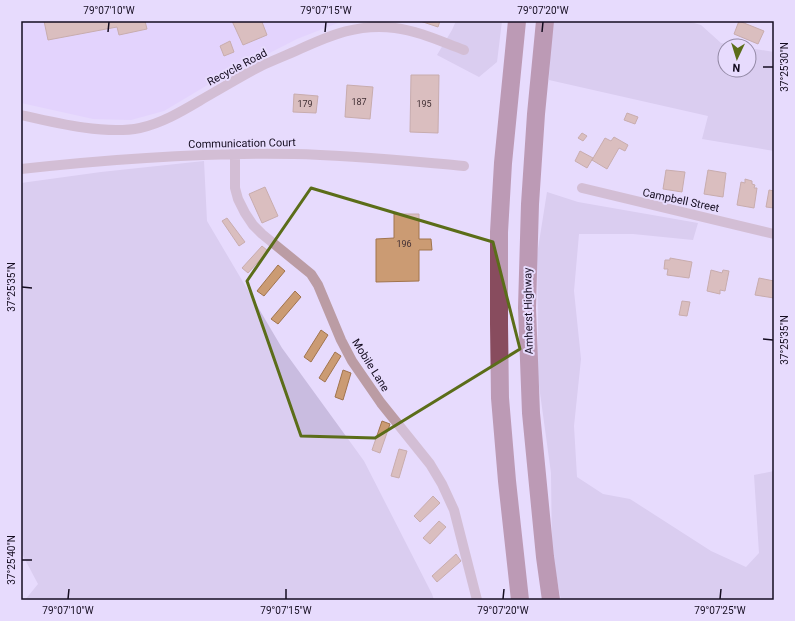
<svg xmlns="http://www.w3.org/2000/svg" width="795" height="621" viewBox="0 0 795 621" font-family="Roboto,sans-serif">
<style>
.built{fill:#ddcbfd}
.green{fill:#c9bce0}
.building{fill:#cb9b73;stroke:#a1744d}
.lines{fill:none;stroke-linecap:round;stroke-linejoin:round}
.street{stroke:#bb9ca4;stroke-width:10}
.highway{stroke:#884c5e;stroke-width:18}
.marked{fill:none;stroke:#5b6d19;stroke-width:3;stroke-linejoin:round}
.ticks{fill:none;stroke:#150d20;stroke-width:1.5}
.labels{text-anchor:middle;stroke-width:4;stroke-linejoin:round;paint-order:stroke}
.number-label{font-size:9px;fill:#423035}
.street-label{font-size:11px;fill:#150d20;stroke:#e7dbfd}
.neatline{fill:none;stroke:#150d20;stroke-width:1.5}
.ticks-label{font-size:10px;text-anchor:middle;fill:#150d20}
</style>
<rect width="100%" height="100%" fill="#e7dbfd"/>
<!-- built -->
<path class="built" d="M21,21h322l-46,18 -86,44 -47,28 -33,9 -38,-1 -72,-16z"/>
<!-- green -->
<path class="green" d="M456,21h46l-5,41 -18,15 -42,-22 15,-25z
M551,21h136l14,4 20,18 17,3h-13v24h24v-22l25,4v99l-72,-12 6,-23 -159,-36z
M204,161l3,60 75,127 82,113 68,133 2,6h-409l13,-16 -17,-32v-369l80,-11z
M547,192l31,10 120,21 -5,17 -60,-6h-54l-5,57 7,68 -7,67 3,51 26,17 27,5 81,52 35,16 13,-14 -5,-78 20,-4v126l-6,3h-207l-9,-46 -1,-81 -14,-102 1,-46 -1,-70z"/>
<!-- building -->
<path class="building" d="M44,21h103h-2l2,8 -28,6 -2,-8 -69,13z
M232,21h33l-3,1 5,13 -24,10z
M420,21h20l-2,6z
M739,21l25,10 -6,13 -24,-10z
M230,41l4,11 -10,4 -4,-10z
M411,75h28l-1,58 -28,-1z
M347,85l26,2 -3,32 -25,-2z
M294,94l24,2 -2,17 -23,-1z
M627,113l11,4 -3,7 -11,-4z
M582,133l5,3 -4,5 -5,-3z
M614,137l14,8 -3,6 -6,-3 -12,21 -15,-9 13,-22 6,3z
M580,151l13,7 -6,10 -12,-7z
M666,170l19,2 -3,20 -19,-3z
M708,170l18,3 -3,24 -19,-3z
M745,179l7,2v3l3,1 -1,3h3l-3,20 -17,-3 4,-23 4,1z
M265,187l13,29 -16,7 -13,-29z
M769,190l5,1v17l-8,-1z
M394,214h25v25h12l1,11h-13v31l-43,1v-43l18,-1z
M227,218l18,24 -6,4 -17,-25z
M262,246l6,5 -20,22 -6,-5z
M670,258l22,4 -3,16 -22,-3 1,-6h-4l1,-9h5z
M278,265l7,6 -21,25 -7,-5z
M711,270l11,3 1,-3 6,1 -4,20 -5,-1v4l-13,-3z
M759,278l15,3v17l-19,-3z
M295,291l6,6 -23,27 -7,-5z
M682,301l8,1 -3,14 -8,-1z
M321,330l7,5 -17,27 -7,-5z
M335,352l6,4 -16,26 -6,-4z
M343,370l8,3 -8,27 -8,-3z
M382,421l8,3 -10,29 -8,-3z
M399,449l8,2 -8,27 -8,-2z
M433,496l7,7 -20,19 -6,-6z
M439,521l7,6 -16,17 -7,-6z
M456,554l5,7 -24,21 -5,-6z"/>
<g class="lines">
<!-- street -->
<path class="street" d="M21,115c35,8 84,20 119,13 27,-6 50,-22 73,-35 16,-9 32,-19 48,-27 13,-6 26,-11 39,-17 31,-14 59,-26 95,-21 24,3 47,14 69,22
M235,154v34l3,11 7,14 8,12 9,9 49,40 7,11 23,55 11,21 29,42 49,61 12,20 12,26 23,90
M21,169c91,-10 181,-17 273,-15 57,1 113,7 170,12
M582,188l192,46"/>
<!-- highway -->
<path class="highway" d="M517,21l-14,142 -4,69v92l1,74 7,83 13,119
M545,21l-9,93 -6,90 -3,104 4,105 14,144 6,43"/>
</g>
<!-- marked area -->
<path d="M0 0H795V621H0ZM311,188l182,54 27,107 -145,89 -74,-2 -54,-155z" fill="#e7dbfd" fill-opacity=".55" fill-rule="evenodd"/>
<path class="marked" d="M311,188l182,54 27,107 -145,89 -74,-2 -54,-155z"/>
<!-- ticks -->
<path class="ticks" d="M108,32l1,-10M325,32l1,-10M542,32l1,-10M763,67h10M22,287l10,1M763,339l10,1M22,560h10M68,599l1,-10M286,599v-10M503,599l1,-10M720,599l1,-10"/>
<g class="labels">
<!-- number labels -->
<g class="number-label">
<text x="359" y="105">187</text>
<text x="305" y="107">179</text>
<text x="424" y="107">195</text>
<text x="404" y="247">196</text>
</g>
<!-- street labels -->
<g class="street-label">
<text transform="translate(237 67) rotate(-28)" y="4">Recycle Road</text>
<text transform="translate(242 143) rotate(-1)" y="4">Communication Court</text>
<text transform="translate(681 200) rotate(12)" y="4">Campbell Street</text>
<text transform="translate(528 311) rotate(-91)" y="4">Amherst Highway</text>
<text transform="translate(371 365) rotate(58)" y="4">Mobile Lane</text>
</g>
</g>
<!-- border -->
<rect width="795" height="621" fill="none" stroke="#e7dbfd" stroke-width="44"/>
<!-- north arrow -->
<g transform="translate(737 58) rotate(184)"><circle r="19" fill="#e7dbfd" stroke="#9389a5"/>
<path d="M0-3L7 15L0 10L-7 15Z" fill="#5b6d19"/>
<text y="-6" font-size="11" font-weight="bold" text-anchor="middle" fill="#150d20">N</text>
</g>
<rect x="22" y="22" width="751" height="577" class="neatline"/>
<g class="ticks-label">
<text x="109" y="14">79°07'10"W</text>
<text x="326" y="14">79°07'15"W</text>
<text x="543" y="14">79°07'20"W</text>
<text transform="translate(784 67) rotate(-90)" y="4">37°25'30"N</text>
<text transform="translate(11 287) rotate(-90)" y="4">37°25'35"N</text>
<text transform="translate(784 340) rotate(-90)" y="4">37°25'35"N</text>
<text transform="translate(11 560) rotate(-90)" y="4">37°25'40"N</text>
<text x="68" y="614">79°07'10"W</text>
<text x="286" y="614">79°07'15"W</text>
<text x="503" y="614">79°07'20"W</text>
<text x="720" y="614">79°07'25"W</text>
</g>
</svg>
